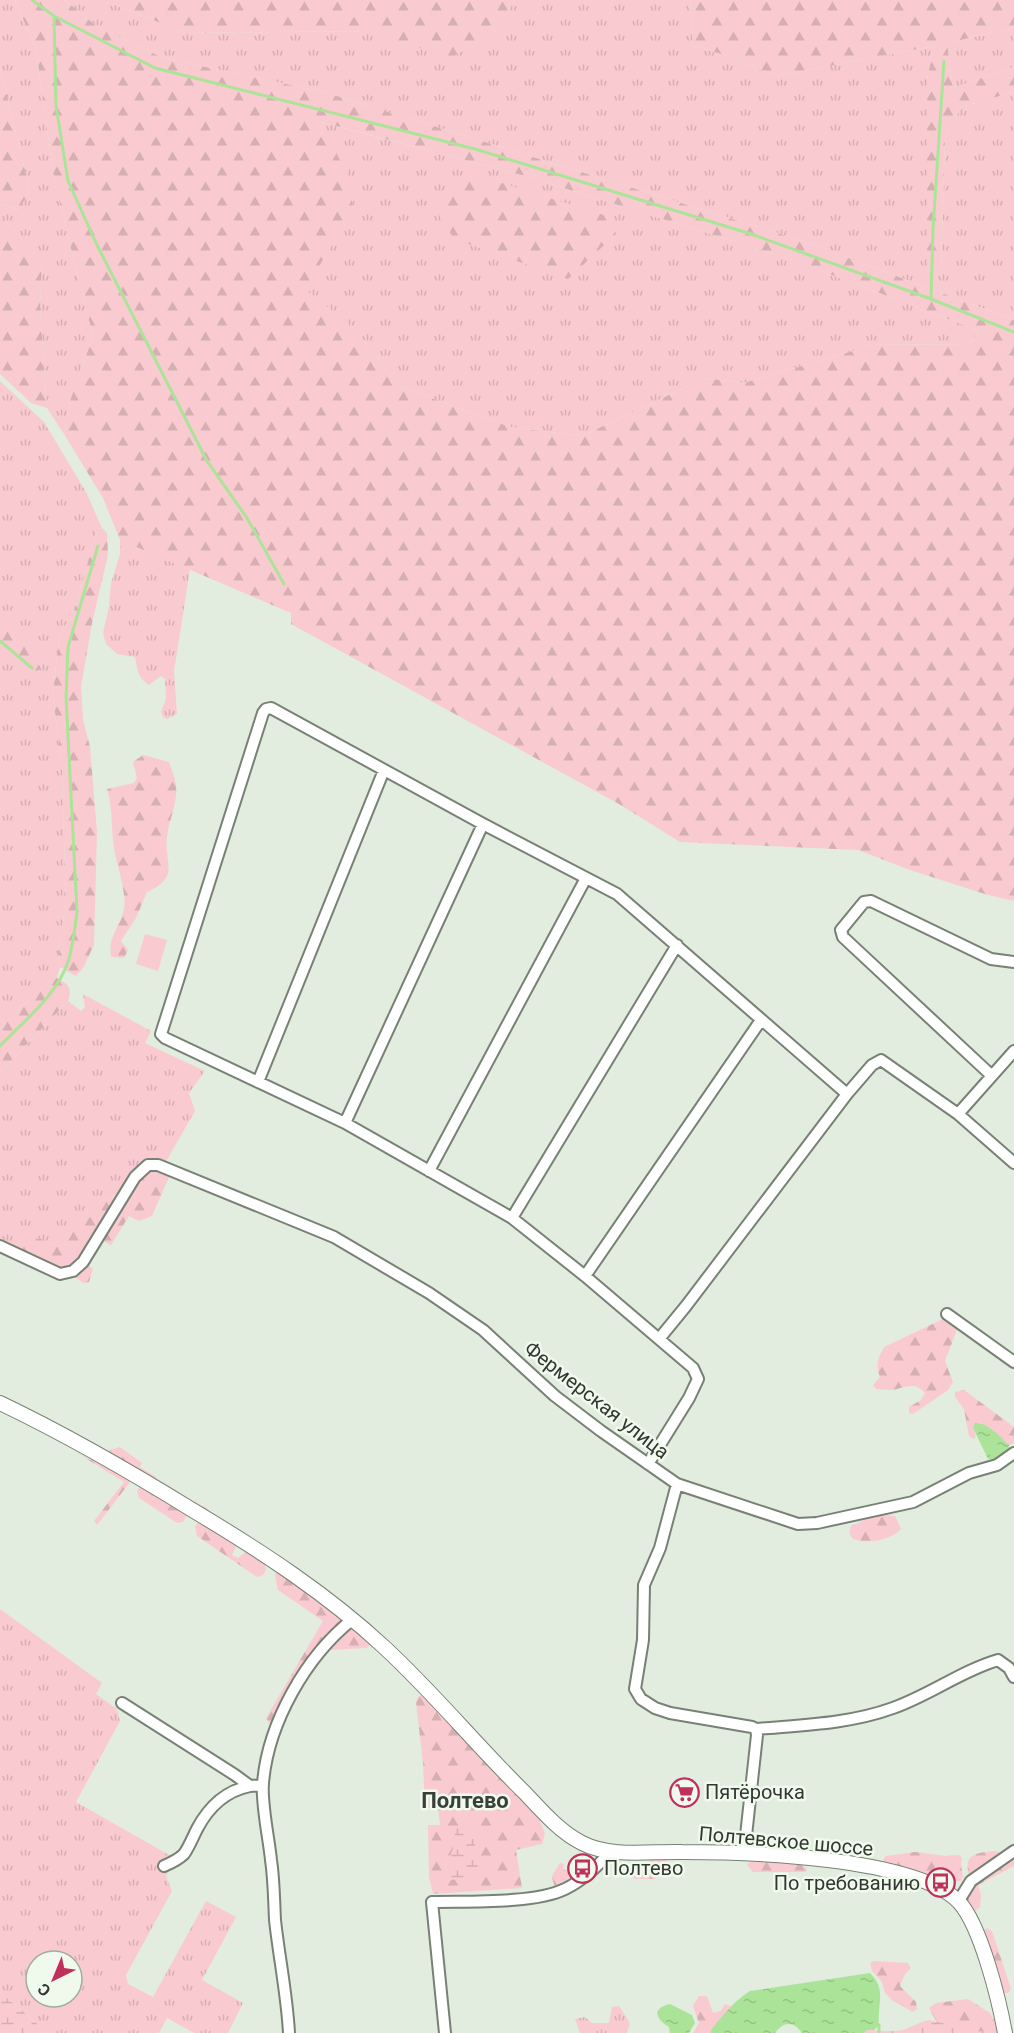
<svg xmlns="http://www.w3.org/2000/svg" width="1014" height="2033" viewBox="0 0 1014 2033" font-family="Roboto,sans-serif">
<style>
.grass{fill:url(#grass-tufts);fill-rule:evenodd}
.forest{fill:url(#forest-firs);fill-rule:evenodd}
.wetland{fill:url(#wetland-marsh)}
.garden{fill:#f9cbd0}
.water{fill:url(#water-ripples)}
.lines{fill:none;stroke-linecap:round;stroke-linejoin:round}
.stream{stroke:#abe498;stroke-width:3}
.street-casing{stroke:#788175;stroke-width:14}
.secondary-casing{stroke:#788175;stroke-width:16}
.street{stroke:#fff;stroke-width:10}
.secondary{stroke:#fff;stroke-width:14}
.labels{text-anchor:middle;stroke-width:5;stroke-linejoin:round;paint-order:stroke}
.street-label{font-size:20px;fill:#333631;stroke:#eff9ec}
.poi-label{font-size:20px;fill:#333631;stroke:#eff9ec;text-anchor:start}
.quarter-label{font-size:22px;font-weight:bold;fill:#394136;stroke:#eff9ec}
</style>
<defs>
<pattern id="grass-tufts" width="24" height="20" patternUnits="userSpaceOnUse" patternTransform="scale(1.5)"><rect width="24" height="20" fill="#f9cbd0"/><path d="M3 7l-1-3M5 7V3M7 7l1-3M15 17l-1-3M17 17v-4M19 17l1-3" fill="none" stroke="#d6afb3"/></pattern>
<pattern id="forest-firs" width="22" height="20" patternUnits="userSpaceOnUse" patternTransform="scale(1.5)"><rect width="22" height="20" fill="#f9cbd0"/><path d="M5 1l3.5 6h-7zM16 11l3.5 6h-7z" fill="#d6afb3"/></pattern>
<pattern id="wetland-marsh" width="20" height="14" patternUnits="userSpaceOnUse" patternTransform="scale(1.5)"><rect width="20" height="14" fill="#f9cbd0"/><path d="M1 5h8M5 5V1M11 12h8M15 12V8" fill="none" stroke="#d6afb3"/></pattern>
<pattern id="water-ripples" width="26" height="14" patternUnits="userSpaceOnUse" patternTransform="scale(1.5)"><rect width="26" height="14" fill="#abe498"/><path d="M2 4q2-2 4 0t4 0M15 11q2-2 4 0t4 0" fill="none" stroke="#94c483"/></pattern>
</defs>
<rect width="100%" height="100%" fill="#e2ecdf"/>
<!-- grass -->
<path class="grass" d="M0,0h15l21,49 19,136 38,151 -23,65 -6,33 -17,-26 -7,-99 2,-47 -42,-47v-11l18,5 12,-18 -30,-124z
M65,0h37l84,33 181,-2 84,26 44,-25 20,-32h175l3,46 25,7 59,23 157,-30 -7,34v188l14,4 4,-133 16,-32 53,-15v228l-211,-79 -479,-149 -161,-34 -68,-33z
M1014,28v39l-61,21 -6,-45z
M320,122l205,54 262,82 193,73 -11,13 -96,1 -129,38 -39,-5 -123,58 -72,-9 -111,-41 -43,-56 -52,-41 49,-78 -4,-31z
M0,381l44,41 42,70 16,36 -5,2 -23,81 -13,21 -4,21 -4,43 9,74 4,134 -8,48 2,15 -3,11 -7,2 -50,48z
M120,540l70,29 -16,103 3,42 -10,5 -4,-2 -2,-5 5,-14 -1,-19 -4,-3 -12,9c-11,-6 -12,-17 -14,-28l-18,-3 -11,-10 -3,-11 6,-27 2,-23 9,-29z
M83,994l68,37 -6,12 60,28 -16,22 6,18 -31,54 -33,9 -17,23c-26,6 -36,26 -49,47l-7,2 -17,-7 -27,8 -14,-5v-169l68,-72 13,10 4,-4z
M0,1609l102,74 -6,11 21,15 3,12 -44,81 100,57 -10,17 6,15 -46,84 2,9 25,13 53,-96 30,16 -34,63 41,23 -15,30h-34l-27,-15 -8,15h-111l-48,-41zM36,1961h36v36h-36z
M619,2006l11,17 -3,10h-47l-5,-14 10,-2 7,6h17l3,-16z"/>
<!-- forest -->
<path class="forest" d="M15,0h50l30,25 68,33 161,34 479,149 211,79v581l-26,-6 -78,-25 -52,-20 -178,-8 -61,-38 -328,-180v-11l-171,-73 -17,-42 -39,-64 6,-33 23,-65 -38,-151 -19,-136zM321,122l204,54 262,82 193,73 -11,13 -96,1 -129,38 -39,-5 -123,58 -72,-9 -111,-41 -43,-56 -51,-41 48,-78 -3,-31z
M102,0h413l-20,32 -44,26 -84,-27 -181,2z
M690,0h324v28l-67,15 6,45 61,-21v25l-53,15 -16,32 -4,133 -14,-4v-188l7,-34 -157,30 -59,-23 -25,-7z
M0,67l30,124 -11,18 -19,-5z
M467,172l143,45 6,17 -48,45 -114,-40 -15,-24z
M0,215l42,47 -2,47 7,99 -16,-5 -31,-29z
M102,528l5,5 1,22 -16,68 -11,64 2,32 7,28 7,85 -3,113 -11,23 -7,8 -16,-9 -2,-15 8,-48 -4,-134 -9,-74 4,-43 4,-21 13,-21 23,-81z
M0,622c13,12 36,29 40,46l-9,12 -31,-31z
M143,755l26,7c2,7 6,15 7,23 2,17 -7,35 -9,52 -3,28 14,39 -20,55l-11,26 -15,23 7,9 -4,8 -13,-1c-3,-22 9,-29 13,-48 3,-15 -7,-44 -10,-60 -3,-21 -1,-40 -7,-60l27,-6 3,-5 -4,-16z
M57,978c11,5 16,11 11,23l-68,72v-45l50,-48z
M149,1171l9,1 11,5 -17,39 -13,5 -10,-5 -18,29 -16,-8 -14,22 12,10 -4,13 -6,1 -19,-14 -50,-22 4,-11 23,3 17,7 7,-2c13,-21 23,-41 49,-47l11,6 18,-28z
M945,1318l13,9 -13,34 8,21 -5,8 -35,24 -4,-1v-6l12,-7 4,-7c-10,-10 -16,-7 -28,-4 -6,2 -14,0 -21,0l-3,-4 7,-8c-5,-12 -2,-19 4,-30z
M964,1390l50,37v16l-5,2 -29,-22 -7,5 3,9 -3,2 -4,-3 -5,-27 -9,-12v-5z
M120,1447l22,16 -2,4 16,10 -5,10 28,22 16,-8 53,35 -3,5 -7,2 -6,12 6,3 20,-16 24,17h-18l2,11 -3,5 -6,2 -60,-41 -2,-10 5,-6 -11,-8 -6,10 -6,1 -38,-25 -2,-7 7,-11 -10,-3 -37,48 -3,-4 30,-39 -47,-29 13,7 16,-3 4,-7z
M885,1515l10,1 6,13c-11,12 -33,15 -48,10l-4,-6 2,-7 20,-9z
M279,1569l61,44 4,10 -72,101 -3,-1 -3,-5 57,-97 -45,-31 -3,-15z
M348,1628h8l13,12 1,5 -4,3 -38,2z
M421,1695l5,2 111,116 8,21 -3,10 -26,6 6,38 -89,6 -4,-17 -1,-52h12l-2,-18 -13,1 -2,-45 -7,-61 2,-5z
M995,1851l4,1 1,5 -31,19c-6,-23 8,-23 26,-25z
M915,1852l31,4 13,-1 3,3 -1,6 2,13 -2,4h-10l-67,-18 -1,-4 3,-3z
M1014,1853v13l-36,19 3,10 -1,12 -5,4h-4c-3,-5 -7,-8 -6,-13 2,-15 37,-36 49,-45z
M655,1858h11l3,6 -2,8 -6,1 -6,6h-20l-10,-6v-8h14z
M751,1861l51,4 5,4 -1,3h-53l-6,-7z
M560,1863l4,1 -1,5 5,2h16v-5l5,-1 2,4 -33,19 -4,-3 -2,-9z
M987,1928l5,3 19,58 -3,4h-6l-21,-58 2,-5z
M874,1961l34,2 3,5 -6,6 -5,12 16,16 1,7 -4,3 -20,-11 -8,-8 -3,-11 -10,-11 -2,-8z
M699,1996h8l6,17 8,-2 4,-7 8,3 -22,23v3h-18l6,-10 -6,-17z
M968,1999l22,14 11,20h-58l-14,-25 7,-5z"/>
<!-- wetland -->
<path class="wetland" d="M464,1825l9,5 6,47 -29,3 -2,-18 8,-23 -3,-11z
M0,1992l48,41h-48z
M929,2020l20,4 21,8 30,-2 1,3h-137l3,-3c14,0 26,3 39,-1 8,-3 14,-7 23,-9z"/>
<!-- garden -->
<path class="garden" d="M145,934l22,6 -9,31 -22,-7z"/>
<!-- water -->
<path class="water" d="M975,1423c12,-1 26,14 34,22v5l-14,10 -7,-1 -15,-31z
M870,1973c17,16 7,31 9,52l-5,5h-7l-3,3h-62c-9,-13 -19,-11 -27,0h-64v-3c11,-14 24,-30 39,-39z
M670,2004l22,11 3,8 -6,10h-19l-1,-6c-14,-8 -17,-19 1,-23z"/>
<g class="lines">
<!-- stream -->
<path class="stream" d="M32,0l22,16 101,52 320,81 276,85 180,65 83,33
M54,16l2,90 12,75 29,64 110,216 40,57 37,66
M931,299l2,-70 11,-168
M0,641l32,27
M0,1046c23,-24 57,-51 68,-84 5,-16 7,-33 9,-50l-11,-215 2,-50 30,-101
M879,2033v-8"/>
<defs>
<path id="street" d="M991,1075l-148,-138 -2,-7 23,-28 7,-1 120,58 23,3
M258,1082l126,-312
M847,1094l25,-29 9,-5 77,54 56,49
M958,1114l56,-63
M345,1123l138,-299
M429,1171l157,-293
M512,1218l165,-273
M0,1246l60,28 13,-3 10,-9 52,-85 13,-12h10l176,72 95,56 54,37 72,66 46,35 76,53 121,40 19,-1 96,-21 56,-29 28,-8 17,-12
M585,1276l176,-256
M947,1314l67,48
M648,1464l41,-66 9,-19 -5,-11 -108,-92 -73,-58 -167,-95 -180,-85 -4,-4 102,-321 3,-4 5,-1 212,116 134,70 230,200 -161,212 -27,33
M677,1484l-17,64 -16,37 -1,55 -8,49 6,10 14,9 15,5 82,14 4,2 1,6 -13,119
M122,1703l113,72 15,11 13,-1
M756,1729c46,-4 93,-5 137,-21 37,-13 68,-37 105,-48l11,8 5,9
M164,1866c7,-3 14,-6 20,-12 5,-7 9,-17 13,-25 11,-21 28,-38 53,-43
M958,1902l13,-21 43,-30
M289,2033c-2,-38 -10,-76 -14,-113 -1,-20 -1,-40 -4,-60 -2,-21 -10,-57 -8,-77 5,-60 43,-127 90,-164
M445,2033l-13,-131c36,-1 102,2 133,-13 19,-9 33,-23 46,-38"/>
<path id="secondary" d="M0,1403c67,32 131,69 194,108 67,40 133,83 190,136 50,46 93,99 141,146 17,18 35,39 57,50 29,15 69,8 100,9 64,0 233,5 277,50 22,24 40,98 46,131"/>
</defs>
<!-- street casing -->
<use href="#street" class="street-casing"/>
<!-- secondary casing -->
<use href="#secondary" class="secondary-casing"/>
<!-- street -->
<use href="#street" class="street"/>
<!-- secondary -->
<use href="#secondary" class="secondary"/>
</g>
<!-- icons -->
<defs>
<symbol id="supermarket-ring" viewBox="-11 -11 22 22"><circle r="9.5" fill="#eff9ec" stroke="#c03058" stroke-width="1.5"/><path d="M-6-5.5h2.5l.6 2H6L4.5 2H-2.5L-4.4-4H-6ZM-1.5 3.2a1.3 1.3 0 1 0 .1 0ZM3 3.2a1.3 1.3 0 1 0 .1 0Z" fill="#c03058"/></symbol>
<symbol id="bus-ring" viewBox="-11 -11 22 22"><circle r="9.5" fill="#eff9ec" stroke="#c03058" stroke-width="1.5"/><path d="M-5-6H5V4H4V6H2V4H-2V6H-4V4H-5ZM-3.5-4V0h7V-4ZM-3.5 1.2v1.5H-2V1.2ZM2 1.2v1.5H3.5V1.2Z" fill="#c03058"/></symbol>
</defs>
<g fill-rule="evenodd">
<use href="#supermarket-ring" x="668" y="1776" width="33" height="33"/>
<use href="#bus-ring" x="566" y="1852" width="33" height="33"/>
<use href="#bus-ring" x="924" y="1866" width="33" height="33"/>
</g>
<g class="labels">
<!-- street labels -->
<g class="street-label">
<text transform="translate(597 1400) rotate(38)" y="7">Фермерская улица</text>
<text transform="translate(786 1841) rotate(5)" y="7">Полтевское шоссе</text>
</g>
<!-- poi labels -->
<g class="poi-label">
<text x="705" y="1799">Пятёрочка</text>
<text x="604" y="1875">Полтево</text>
<text x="920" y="1890" text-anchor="end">По требованию</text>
</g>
<!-- quarter labels -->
<g class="quarter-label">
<text x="465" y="1808">Полтево</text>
</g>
</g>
<!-- north arrow -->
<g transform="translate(54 1979) rotate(223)"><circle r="28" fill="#eff9ec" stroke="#a4aba1" stroke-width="1.5"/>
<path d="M0-4.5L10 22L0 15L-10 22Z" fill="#c03058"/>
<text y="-9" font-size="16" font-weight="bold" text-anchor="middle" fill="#333631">С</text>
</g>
</svg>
